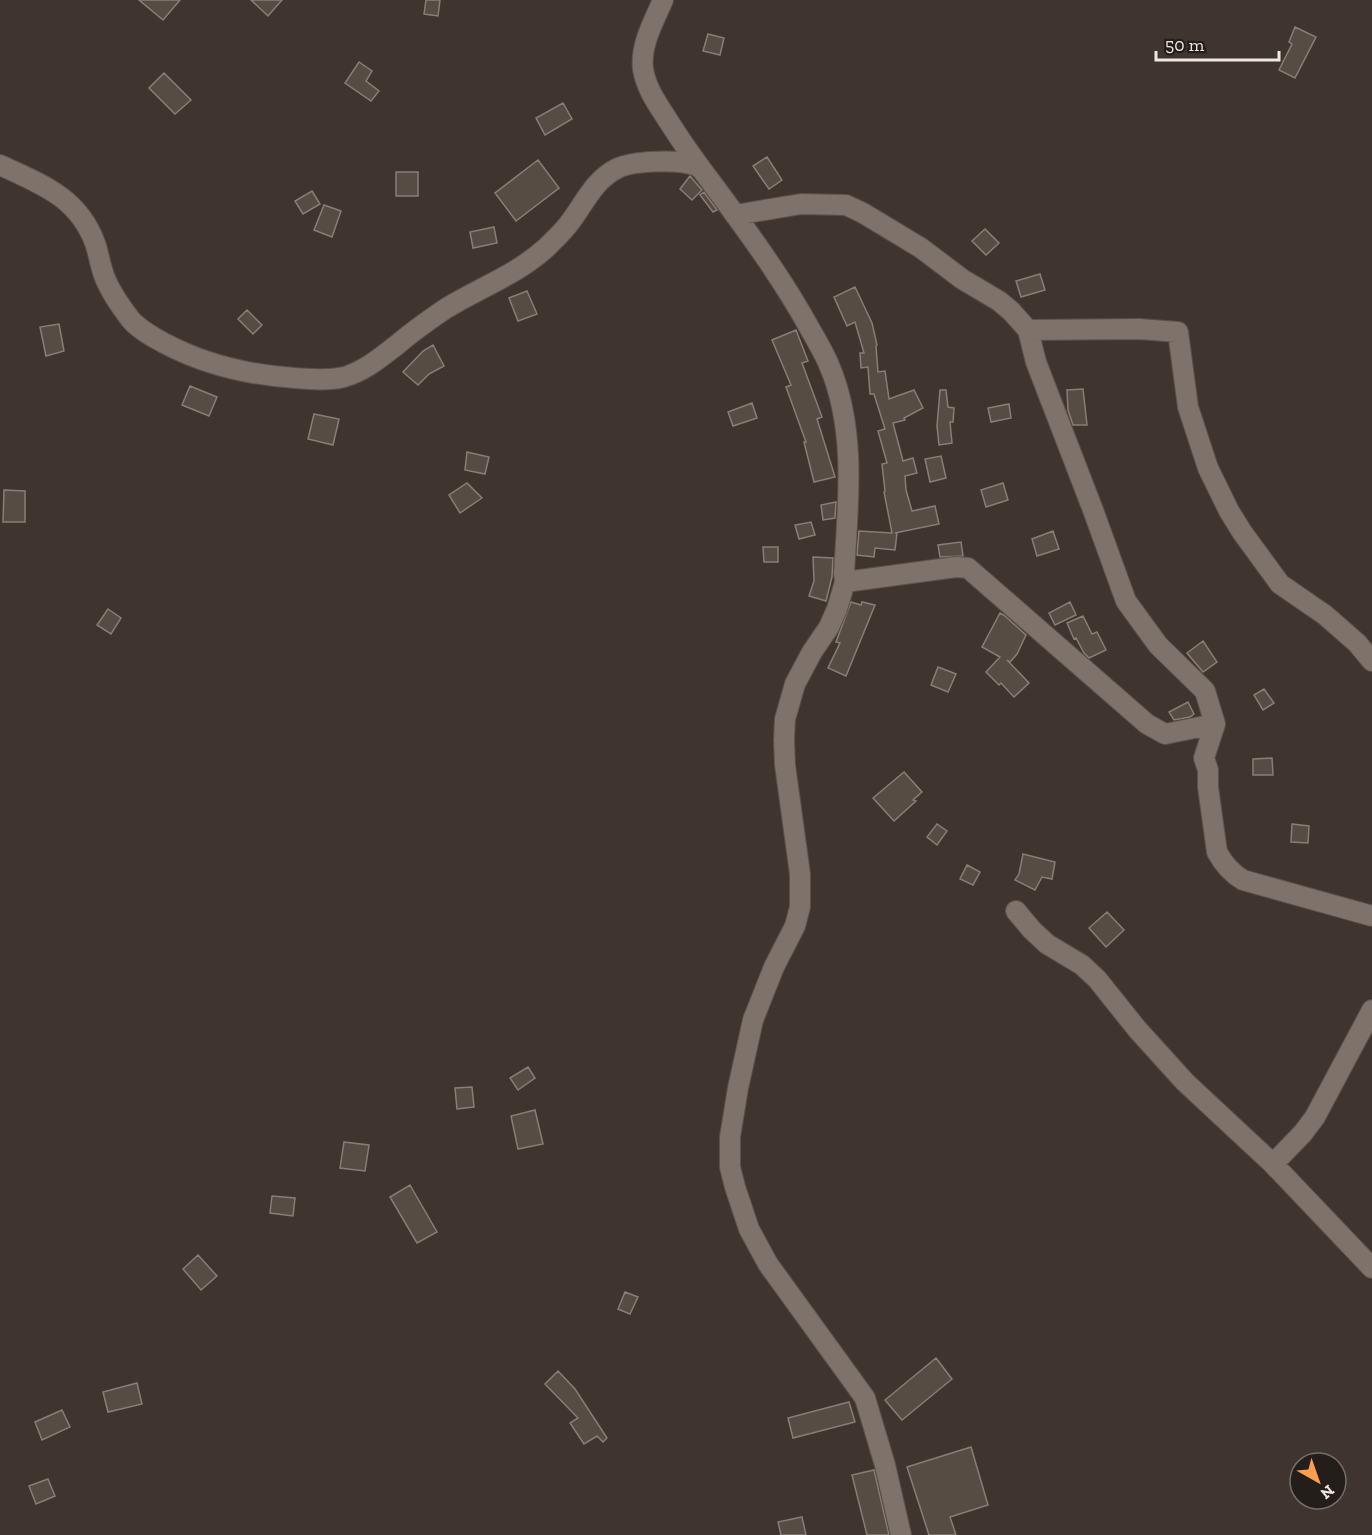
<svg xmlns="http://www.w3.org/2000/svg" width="1372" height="1535" viewBox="0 0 1372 1535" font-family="'Zilla Slab',serif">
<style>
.building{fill:#574c44;stroke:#897d74;stroke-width:1.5}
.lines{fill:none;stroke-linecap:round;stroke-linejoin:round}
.minor-casing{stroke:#5a524b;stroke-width:22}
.minor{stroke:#7e726a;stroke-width:20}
</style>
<rect width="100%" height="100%" fill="#40352e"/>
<!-- building -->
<path class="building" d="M139,0h41l-17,20z
M251,0h31l-14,16z
M426,0h14l-2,16 -14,-2z
M1295,27l21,10 -21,41 -16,-8 13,-26 -3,-2z
M708,34l16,4 -4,17 -17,-4z
M359,62l13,9 -6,10 13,10 -8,10 -26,-18z
M164,73l27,27 -16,14 -26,-26z
M563,103l9,16 -27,16 -9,-17z
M767,157l15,23 -13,9 -16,-23z
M538,160l21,28 -43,33 -21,-28z
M396,172h22v24h-22z
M690,176l12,14 -10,10 -12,-11z
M312,191l8,13 -17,10 -8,-13z
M704,192l13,18 -4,2 -13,-17z
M324,205l17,6 -9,26 -18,-7z
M494,227l3,16 -24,5 -3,-16z
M985,229l14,14 -13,12 -14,-14z
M1040,274l5,16 -24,7 -5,-16z
M855,287l17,36 5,22 -1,1 2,26 7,-1 4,28 25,-9 9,18 -19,10 1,2 -12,3 10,38 10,-3 4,15 -12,3 1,14 6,21 23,-5 4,18 -44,9h2l-2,17 -20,-2 -1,9 -17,-2 2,-24 33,2 -8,-41 1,-1 -3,-27 5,-1 -9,-32 7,-2 -11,-35h-4l-2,-27 -7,1 -1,-15h4l-9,-31 -8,4 -13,-29z
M527,291l10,23 -19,7 -9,-23z
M247,310l15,15 -9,9 -15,-15z
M59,324l5,27 -18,5 -6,-29z
M796,330l12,31 -6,2 20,54 -5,2 18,58 -21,5 -10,-40h2l-20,-55 5,-2 -19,-45z
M433,345l11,21 -15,8 -11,11 -15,-13 20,-21z
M190,386l27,11 -8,19 -27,-11z
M1083,389l4,36h-14l-5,-15 -1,-20z
M940,390h6l2,17 6,1 -1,14h-3l2,21 -13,2 -2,-19z
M752,403l5,15 -24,8 -5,-14z
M1009,404l2,14 -20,4 -3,-14z
M314,414l25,5 -6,26 -25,-6z
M467,452l22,5 -4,17 -20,-4z
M941,456l5,22 -16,4 -5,-23z
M467,483l15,15 -22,15 -11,-18z
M1003,483l5,17 -22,7 -5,-17z
M4,490l21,1v31h-22z
M836,502l-1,16 -12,2 -2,-15z
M811,522l4,13 -16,4 -4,-14z
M1053,531l6,18 -22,7 -5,-17z
M961,542l2,14 -23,1 -2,-12z
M763,547h15v15h-14z
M813,557l20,1 -1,19 -6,24 -17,-5 5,-15z
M851,602l10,3 1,-3 13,3 -29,71 -18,-8 12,-25 -4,-1z
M1070,602l6,13 -21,10 -6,-12z
M108,609l13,9 -10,16 -14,-9z
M1000,613l5,3 21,19 -9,19 -7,8 -3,-2 22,23 -15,14 -13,-14 -2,2 -13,-13 14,-15 -18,-10z
M1083,616l9,18 5,-2 9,18 -17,8 -5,-5 -8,-15 -2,1 -7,-16z
M1203,641l14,21 -14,10 -16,-19z
M938,667l18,7 -8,18 -17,-7z
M1264,689l10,14 -11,7 -9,-15z
M1188,702l6,12 -4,3 -16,3 -5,-8z
M1272,758l1,17h-20v-16z
M904,772l18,20 -9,8 3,1 -22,20 -21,-23z
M937,824l10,7 -10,14 -10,-8z
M1292,824l17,2 -1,17 -17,-1z
M1023,854l32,8 -3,17 -10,-2 -7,13 -20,-10 4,-6z
M967,865l13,7 -7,13 -13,-6z
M1107,912l17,18 -18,17 -17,-19z
M528,1067l7,11 -17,12 -8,-12z
M472,1087l2,20 -17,2 -2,-21z
M535,1110l8,34 -25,5 -7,-33z
M344,1142l25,3 -4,26 -25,-3z
M410,1185l27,47 -20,11 -27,-46z
M272,1196l23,2 -2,18 -23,-3z
M198,1255l19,21 -16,14 -18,-21z
M625,1292l13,5 -8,17 -12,-5z
M936,1358l16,21 -50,41 -17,-20z
M558,1371l17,18 32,49 -4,4 -6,-6 -13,8 -14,-21 8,-5 -33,-34z
M137,1383l5,21 -34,8 -5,-20z
M849,1402l6,20 -62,16 -5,-20z
M62,1410l8,17 -28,13 -7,-18z
M971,1447l17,58 -38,12 6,18h-27l-22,-68z
M874,1470l15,65h-22l-15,-60z
M48,1479l7,17 -19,8 -7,-18z
M802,1517l4,18h-25l-3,-13z"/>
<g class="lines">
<defs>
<path id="minor" d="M663,0c-9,21 -23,45 -20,69 3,20 16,37 26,53 14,22 29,43 45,64 34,46 68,92 96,143 7,12 14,24 19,36 28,65 19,140 15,208l1,9 -8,27 -8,18 -17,25 -17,32 -10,35 -1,21 1,25 15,109v33l-5,19 -21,41 -21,53 -15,68 -8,49v30l5,20 14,42 19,35 97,134 20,67 16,70
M0,165c41,19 78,32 95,78 4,11 5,23 10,35 6,15 16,29 26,42 9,10 22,17 33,23 41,22 85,32 131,35 16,1 33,3 49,-1 21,-6 37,-20 54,-33 15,-13 31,-24 47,-35 34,-21 71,-34 101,-61 8,-8 18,-17 25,-27 14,-19 24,-42 47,-53 15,-7 60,-9 76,-3 2,0 6,3 8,5
M735,215l66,-11 45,1 17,8 58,35 41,31 37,22 12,10 17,19 8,32 57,148 33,91 32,44 47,46 10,33 -11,34 4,12v17l9,65c7,13 14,21 26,28l129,36
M1028,330l111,-1 39,3 10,75 20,61 21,43 13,21 38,52 45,31 32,28 15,18
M845,582l111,-15 12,1 179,156 18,10 50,-10
M1016,911l16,19 15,14 35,21 15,14 40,50 48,53 88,82 99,104
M1273,1164l30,-31 12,-16 57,-107"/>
</defs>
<!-- minor casing -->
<use href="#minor" class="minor-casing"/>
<!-- minor -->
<use href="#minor" class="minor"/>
</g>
<!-- north arrow -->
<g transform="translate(1318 1481) rotate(140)"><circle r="28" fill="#231e1a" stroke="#746e6a" stroke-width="1.5"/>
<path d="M0-4.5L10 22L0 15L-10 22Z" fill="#fb9e51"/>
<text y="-9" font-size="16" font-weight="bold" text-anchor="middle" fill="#eee7e3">N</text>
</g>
<!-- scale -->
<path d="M1156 51v9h123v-9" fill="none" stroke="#eee7e3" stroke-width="3"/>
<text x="1165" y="51" font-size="18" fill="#eee7e3" stroke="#231e1a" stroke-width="4.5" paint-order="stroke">50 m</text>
</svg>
